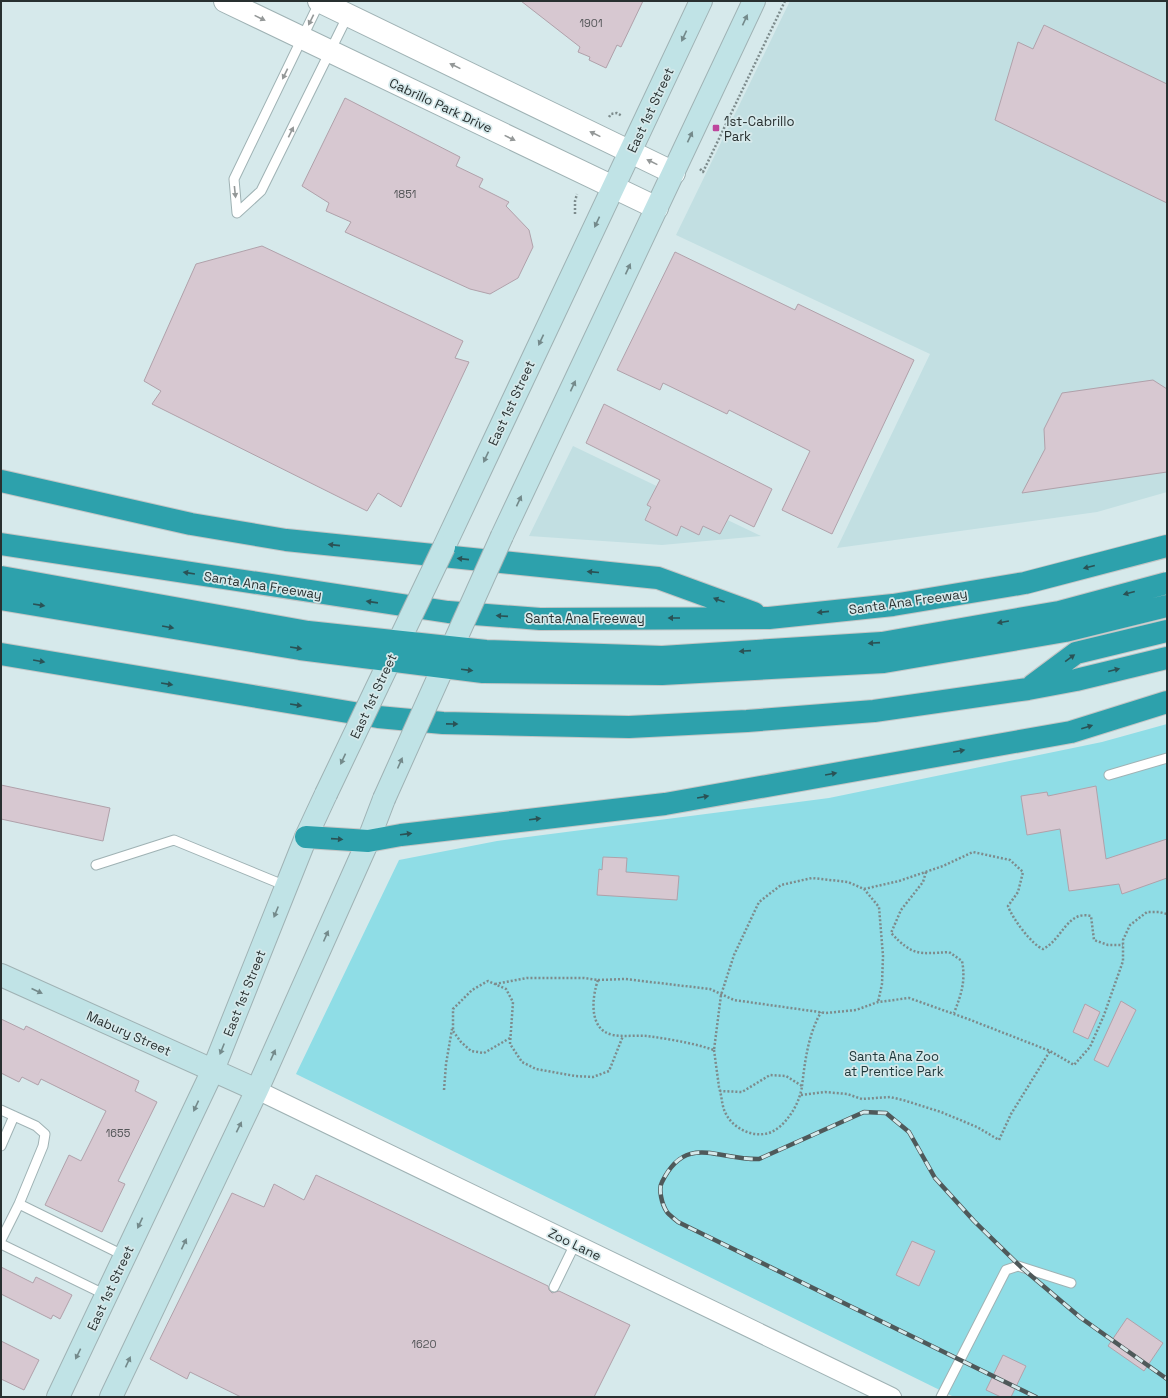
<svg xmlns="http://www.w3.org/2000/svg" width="1168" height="1398" viewBox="0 0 1168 1398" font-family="'Space Grotesk',sans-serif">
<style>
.built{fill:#c2dfe2}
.green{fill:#8fdde6}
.building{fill:#d7c8d1;stroke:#b0a1aa}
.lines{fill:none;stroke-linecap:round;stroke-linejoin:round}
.service-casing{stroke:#9fb2b4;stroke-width:11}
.minor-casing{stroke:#9fb2b4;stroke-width:20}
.tertiary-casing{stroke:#9fb2b4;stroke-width:24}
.secondary-casing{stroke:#9fb2b4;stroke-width:24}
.motorway-casing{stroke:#c3c5c5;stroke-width:24}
.path{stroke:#7d8b8c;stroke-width:2.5;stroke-dasharray:2 2;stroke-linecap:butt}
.service{stroke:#fff;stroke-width:9}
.minor{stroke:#fff;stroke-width:18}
.tertiary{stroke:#fff;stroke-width:22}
.secondary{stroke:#c0e3e6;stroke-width:22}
.motorway{stroke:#2da1ac;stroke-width:22}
.rail-casing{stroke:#4f595a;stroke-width:4.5}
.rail{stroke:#d6e9eb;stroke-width:3;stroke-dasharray:9;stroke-linecap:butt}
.secondary-bridge-casing{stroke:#9fb2b4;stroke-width:24;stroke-linecap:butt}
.motorway-bridge-casing{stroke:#c3c5c5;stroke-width:24;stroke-linecap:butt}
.secondary-bridge{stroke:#c0e3e6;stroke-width:22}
.motorway-bridge{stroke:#2da1ac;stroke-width:22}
.oneway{fill:#949898}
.oneway2{fill:#748a8b}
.oneway3{fill:#2a5255}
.poi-dot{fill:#be479d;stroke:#d6e9eb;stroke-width:1.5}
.labels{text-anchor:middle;stroke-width:3.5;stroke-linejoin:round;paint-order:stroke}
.number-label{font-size:11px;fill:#545658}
.street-label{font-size:13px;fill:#283030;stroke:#d6e9eb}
.poi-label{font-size:13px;fill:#283030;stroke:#d6e9eb;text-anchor:start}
.park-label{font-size:13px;fill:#21393c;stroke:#d6e9eb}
</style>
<rect width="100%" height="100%" fill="#d6e9eb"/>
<!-- built -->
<path class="built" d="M790,1h377v491l-70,20 -260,36 93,-194 -254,-119z
M573,446l188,90 -99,9 -133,-9z"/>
<!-- green -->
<path class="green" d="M1167,724v673h-213l-658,-323 103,-214 98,-19 332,-43 273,-56z"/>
<!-- building -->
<path class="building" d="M521,1h122l-22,46 -4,-2 -11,23 -17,-8 1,-3 -12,-5 2,-5z
M1044,25l123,59v119l-172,-83 23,-78 15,7z
M345,98l115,59 -4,9 27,13 -4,8 30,15 -3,4 23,24 4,17 -15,31 -28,16 -20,-5 -125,-57 6,-10 -25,-11 3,-8 -27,-17z
M262,246l201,95 -8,17 14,4 -68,145 -23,-14 -11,18 -215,-107 9,-13 -17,-10 52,-117z
M675,252l120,58 3,-6 116,56 -82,174 -50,-24 28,-59 -81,-41 -2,4 -64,-31 -3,7 -43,-20z
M1153,380l14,9v83l-145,21 23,-44 -1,-20 18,-36z
M604,404l168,85 -18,38 -24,-12 -10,19 -17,-8 -4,9 -18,-9 -4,10 -32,-16 6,-13 -4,-2 13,-25 -74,-37z
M1,785l109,23 -7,33 -102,-22z
M1096,786l10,73 61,-20v39l-45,16 -3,-10 -50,7 -9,-62 -33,6 -6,-39 26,-4 1,4z
M603,857l24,1 -1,14 53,4 -2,24 -80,-5 2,-26 3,1z
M1121,1001l15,9 -28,57 -14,-7z
M1085,1004l15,8 -12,27 -15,-7z
M1,1019l23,11 2,-4 113,55 -4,10 22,11 -39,79 7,3 -23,48 -57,-27 24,-50 12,6 25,-50 -65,-32 -3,6 -16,-8 -3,5 -18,-9z
M316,1175l232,111 1,4 3,3 7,-2 71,34 -36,72h-353l-51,-25 -3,7 -37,-20 82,-166 32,14 10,-23 30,16z
M912,1241l23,10 -16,35 -23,-11z
M1,1267l32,16 3,-6 36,18 -12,24 -7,-4 -2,4 -50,-25z
M1127,1318l36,25 -19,28 -36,-25z
M1,1341l38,19 -15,30 -23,-11z
M1003,1355l23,11 -15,31h-10l-15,-7z"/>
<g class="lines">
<defs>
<path id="service" d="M237,213l-3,-34 86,-178
M237,213l24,-22 87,-176
M1109,775l58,-17
M96,865l78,-25 112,46
M1,1110l35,16 9,8 -2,12 -24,58 106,52
M1,1146l13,-30
M1,1240l18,-36
M1,1244l105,51
M554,1287l21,-43
M941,1397l65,-127 12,-4 53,17"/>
<path id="minor" d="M257,1090l635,307"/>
<path id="tertiary" d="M225,1l432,207
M319,1l355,172"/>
<path id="secondary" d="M502,536l252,-535
M444,547l257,-546
M1,975l256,115
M58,1397l155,-327 93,-233 20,-43
M111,1397l146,-307 111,-249 16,-42"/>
<path id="motorway" d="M1,481l190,43 95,16 372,38 96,35
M1,544l447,68 92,7 229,-1 124,-13 132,-22 142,-37
M1,654l377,63 65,6 186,4 118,-6 127,-10 154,-22 48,-9 91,-22
M1033,685l43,-32 91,-22
M306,837l62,4 33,-6 264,-31 406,-72 96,-30"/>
</defs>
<!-- service casing -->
<use href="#service" class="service-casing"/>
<!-- minor casing -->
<use href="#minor" class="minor-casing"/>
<!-- tertiary casing -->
<use href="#tertiary" class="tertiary-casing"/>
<!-- secondary casing -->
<use href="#secondary" class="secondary-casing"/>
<!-- motorway casing -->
<use href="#motorway" class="motorway-casing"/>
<!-- path -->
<path class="path" d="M609,117l2,-3 6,-1 5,3
M700,169l3,3 82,-171
M575,214v-13l2,-7
M926,872l-3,10 -22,28 -10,23c22,23 27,21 58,19l13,9c4,20 -1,34 -8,52
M864,889l35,-8 44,-15 30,-14 37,8 13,12 -5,20 -10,14c4,12 24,39 35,43 19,-9 24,-39 48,-33l3,24 14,5h15
M598,980l27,-1 85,10 24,11 92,13 30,-3 22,-8 31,-4 59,21 82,32 24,14 16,-18 14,-32 19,-54v-21l7,-15 17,-13h12l8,2
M495,984l32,-6h57l14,2c-6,17 -10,50 15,55 11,2 23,0 34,1 22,3 46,7 67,14l7,-55 13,-40 25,-53 22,-17 31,-7 36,4 16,7 15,18 4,49 -1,28 -4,18
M510,1038l-26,15 -13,-2 -10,-9 -8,-11v-22l19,-19 16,-9 18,8 7,13 -3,42 12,18 14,7 39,7 18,1 16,-6 14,-35
M714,1050l5,37 1,4c2,7 2,15 5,21 7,16 27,26 44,21 17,-6 31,-30 33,-47l-16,-10 -16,-1 -28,17 -22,-1
M802,1086c3,-25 6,-51 19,-74
M444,1090l2,-26 6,-35
M801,1095l24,-3 22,2 15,5 28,-2 13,3 38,12 36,15 22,13 12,-26 39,-63"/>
<!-- service -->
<use href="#service" class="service"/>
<!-- minor -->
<use href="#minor" class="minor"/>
<!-- tertiary -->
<use href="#tertiary" class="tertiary"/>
<!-- secondary -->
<use href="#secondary" class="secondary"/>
<!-- motorway -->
<use href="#motorway" class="motorway"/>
<defs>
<path id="rail" d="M1036,1397l-358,-175c-3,-3 -9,-7 -11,-10 -5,-7 -9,-23 -5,-30 24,-49 55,-22 97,-23l105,-47 22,1 23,19 26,46 39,43 48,47 59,50 86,61"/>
</defs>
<!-- rail casing -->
<use href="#rail" class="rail-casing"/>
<!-- rail -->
<use href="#rail" class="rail"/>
<defs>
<path id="secondary-bridge" d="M326,794l118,-247
M384,799l118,-263"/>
<path id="motorway-bridge" d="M1,577l307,55 178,19 176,6 220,-14 177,-31 108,-29
M1,599l299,50 183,23 179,2 222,-12 181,-31 102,-25"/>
</defs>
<!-- secondary-bridge casing -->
<use href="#secondary-bridge" class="secondary-bridge-casing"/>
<!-- motorway-bridge casing -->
<use href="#motorway-bridge" class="motorway-bridge-casing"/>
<!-- secondary-bridge -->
<use href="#secondary-bridge" class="secondary-bridge"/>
<!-- motorway-bridge -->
<use href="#motorway-bridge" class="motorway-bridge"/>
</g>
<!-- one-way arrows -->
<defs><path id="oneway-solid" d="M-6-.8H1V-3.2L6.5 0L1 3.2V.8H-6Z"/></defs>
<g class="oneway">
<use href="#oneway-solid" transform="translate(260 18) rotate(26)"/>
<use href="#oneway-solid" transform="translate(311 20) rotate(116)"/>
<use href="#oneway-solid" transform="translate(455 66) rotate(-154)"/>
<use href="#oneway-solid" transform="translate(285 74) rotate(116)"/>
<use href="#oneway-solid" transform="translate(291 132) rotate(-64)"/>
<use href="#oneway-solid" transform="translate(595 134) rotate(-154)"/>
<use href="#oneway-solid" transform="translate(510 138) rotate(26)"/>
<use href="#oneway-solid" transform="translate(652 162) rotate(-154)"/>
<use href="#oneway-solid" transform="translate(235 192) rotate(84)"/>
</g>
<g class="oneway2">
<use href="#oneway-solid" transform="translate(745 20) rotate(-65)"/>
<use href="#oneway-solid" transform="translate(684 36) rotate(115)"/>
<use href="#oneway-solid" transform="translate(690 137) rotate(-65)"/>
<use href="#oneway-solid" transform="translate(597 222) rotate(115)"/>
<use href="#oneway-solid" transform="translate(628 269) rotate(-65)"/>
<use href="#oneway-solid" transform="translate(541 340) rotate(115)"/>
<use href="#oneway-solid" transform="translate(573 386) rotate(-65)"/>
<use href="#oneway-solid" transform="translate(486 457) rotate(115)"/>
<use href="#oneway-solid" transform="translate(519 501) rotate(-65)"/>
<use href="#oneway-solid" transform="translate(343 759) rotate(115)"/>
<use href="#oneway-solid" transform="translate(400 763) rotate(-66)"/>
<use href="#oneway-solid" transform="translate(276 912) rotate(112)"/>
<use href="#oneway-solid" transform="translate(326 936) rotate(-66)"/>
<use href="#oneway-solid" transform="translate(37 991) rotate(24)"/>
<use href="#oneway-solid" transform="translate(222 1049) rotate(112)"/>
<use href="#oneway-solid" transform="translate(273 1055) rotate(-66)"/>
<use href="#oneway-solid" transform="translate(196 1106) rotate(115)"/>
<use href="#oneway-solid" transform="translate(239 1127) rotate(-64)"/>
<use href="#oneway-solid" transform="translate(140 1223) rotate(115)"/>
<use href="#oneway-solid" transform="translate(184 1244) rotate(-65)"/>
<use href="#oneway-solid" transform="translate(78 1354) rotate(116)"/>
<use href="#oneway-solid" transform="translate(128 1362) rotate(-65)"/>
</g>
<g class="oneway3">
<use href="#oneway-solid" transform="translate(334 545) rotate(-174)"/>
<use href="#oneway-solid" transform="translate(463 559) rotate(-174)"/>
<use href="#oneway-solid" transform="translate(1089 567) rotate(166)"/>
<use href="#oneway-solid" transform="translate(593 572) rotate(-175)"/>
<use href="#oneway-solid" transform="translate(189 573) rotate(-171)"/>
<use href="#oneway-solid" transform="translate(1129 593) rotate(165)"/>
<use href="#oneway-solid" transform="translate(719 600) rotate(-160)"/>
<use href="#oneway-solid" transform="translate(372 602) rotate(-172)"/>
<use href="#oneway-solid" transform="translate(39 605) rotate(9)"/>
<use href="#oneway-solid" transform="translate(823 612) rotate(174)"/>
<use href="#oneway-solid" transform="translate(502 616) rotate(-176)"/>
<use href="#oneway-solid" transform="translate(674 618) rotate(180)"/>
<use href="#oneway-solid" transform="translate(1003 622) rotate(170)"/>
<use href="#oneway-solid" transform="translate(168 627) rotate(10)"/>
<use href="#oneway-solid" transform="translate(874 643) rotate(176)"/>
<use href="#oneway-solid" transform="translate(296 648) rotate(9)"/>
<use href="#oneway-solid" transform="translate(745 651) rotate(176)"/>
<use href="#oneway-solid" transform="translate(1070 658) rotate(-36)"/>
<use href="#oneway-solid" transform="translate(39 661) rotate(10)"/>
<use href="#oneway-solid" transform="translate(467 670) rotate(7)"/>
<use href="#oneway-solid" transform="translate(1114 670) rotate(-14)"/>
<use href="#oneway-solid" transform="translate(167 684) rotate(9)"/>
<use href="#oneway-solid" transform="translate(296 705) rotate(9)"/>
<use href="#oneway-solid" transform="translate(452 724) rotate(1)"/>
<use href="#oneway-solid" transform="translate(1087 727) rotate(-17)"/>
<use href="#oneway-solid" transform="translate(959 751) rotate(-10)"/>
<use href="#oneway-solid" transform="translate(831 774) rotate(-10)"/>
<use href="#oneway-solid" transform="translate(703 797) rotate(-10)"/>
<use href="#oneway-solid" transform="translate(535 819) rotate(-7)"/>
<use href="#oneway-solid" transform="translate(406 834) rotate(-7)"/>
<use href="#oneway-solid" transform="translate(337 839) rotate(4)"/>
</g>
<!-- markers -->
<rect class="poi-dot" x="712" y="124" width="8" height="8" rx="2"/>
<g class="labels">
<!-- number labels -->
<g class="number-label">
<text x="591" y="27">1901</text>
<text x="405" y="198">1851</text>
<text x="118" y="1137">1655</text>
<text x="424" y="1348">1620</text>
</g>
<!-- street labels -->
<g class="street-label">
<text transform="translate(441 105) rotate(25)" y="5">Cabrillo Park Drive</text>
<text transform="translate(650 110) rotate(-65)" y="5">East 1st Street</text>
<text transform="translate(511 403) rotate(-65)" y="5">East 1st Street</text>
<text transform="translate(263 585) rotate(9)" y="5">Santa Ana Freeway</text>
<text transform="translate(908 601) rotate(-8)" y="5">Santa Ana Freeway</text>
<text x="585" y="623">Santa Ana Freeway</text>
<text transform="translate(373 696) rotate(-65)" y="5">East 1st Street</text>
<text transform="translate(244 993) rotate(-68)" y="5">East 1st Street</text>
<text transform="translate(129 1033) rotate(24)" y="5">Mabury Street</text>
<text transform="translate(575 1244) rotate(26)" y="5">Zoo Lane</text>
<text transform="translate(110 1288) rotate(-65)" y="5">East 1st Street</text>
</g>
<!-- poi labels -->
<g class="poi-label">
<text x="724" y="126">1st-Cabrillo<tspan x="724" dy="15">Park</tspan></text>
</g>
<!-- park labels -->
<g class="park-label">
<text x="894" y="1061">Santa Ana Zoo<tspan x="894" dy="15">at Prentice Park</tspan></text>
</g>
</g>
<!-- border -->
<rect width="1168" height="1398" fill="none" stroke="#283030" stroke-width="4"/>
</svg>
